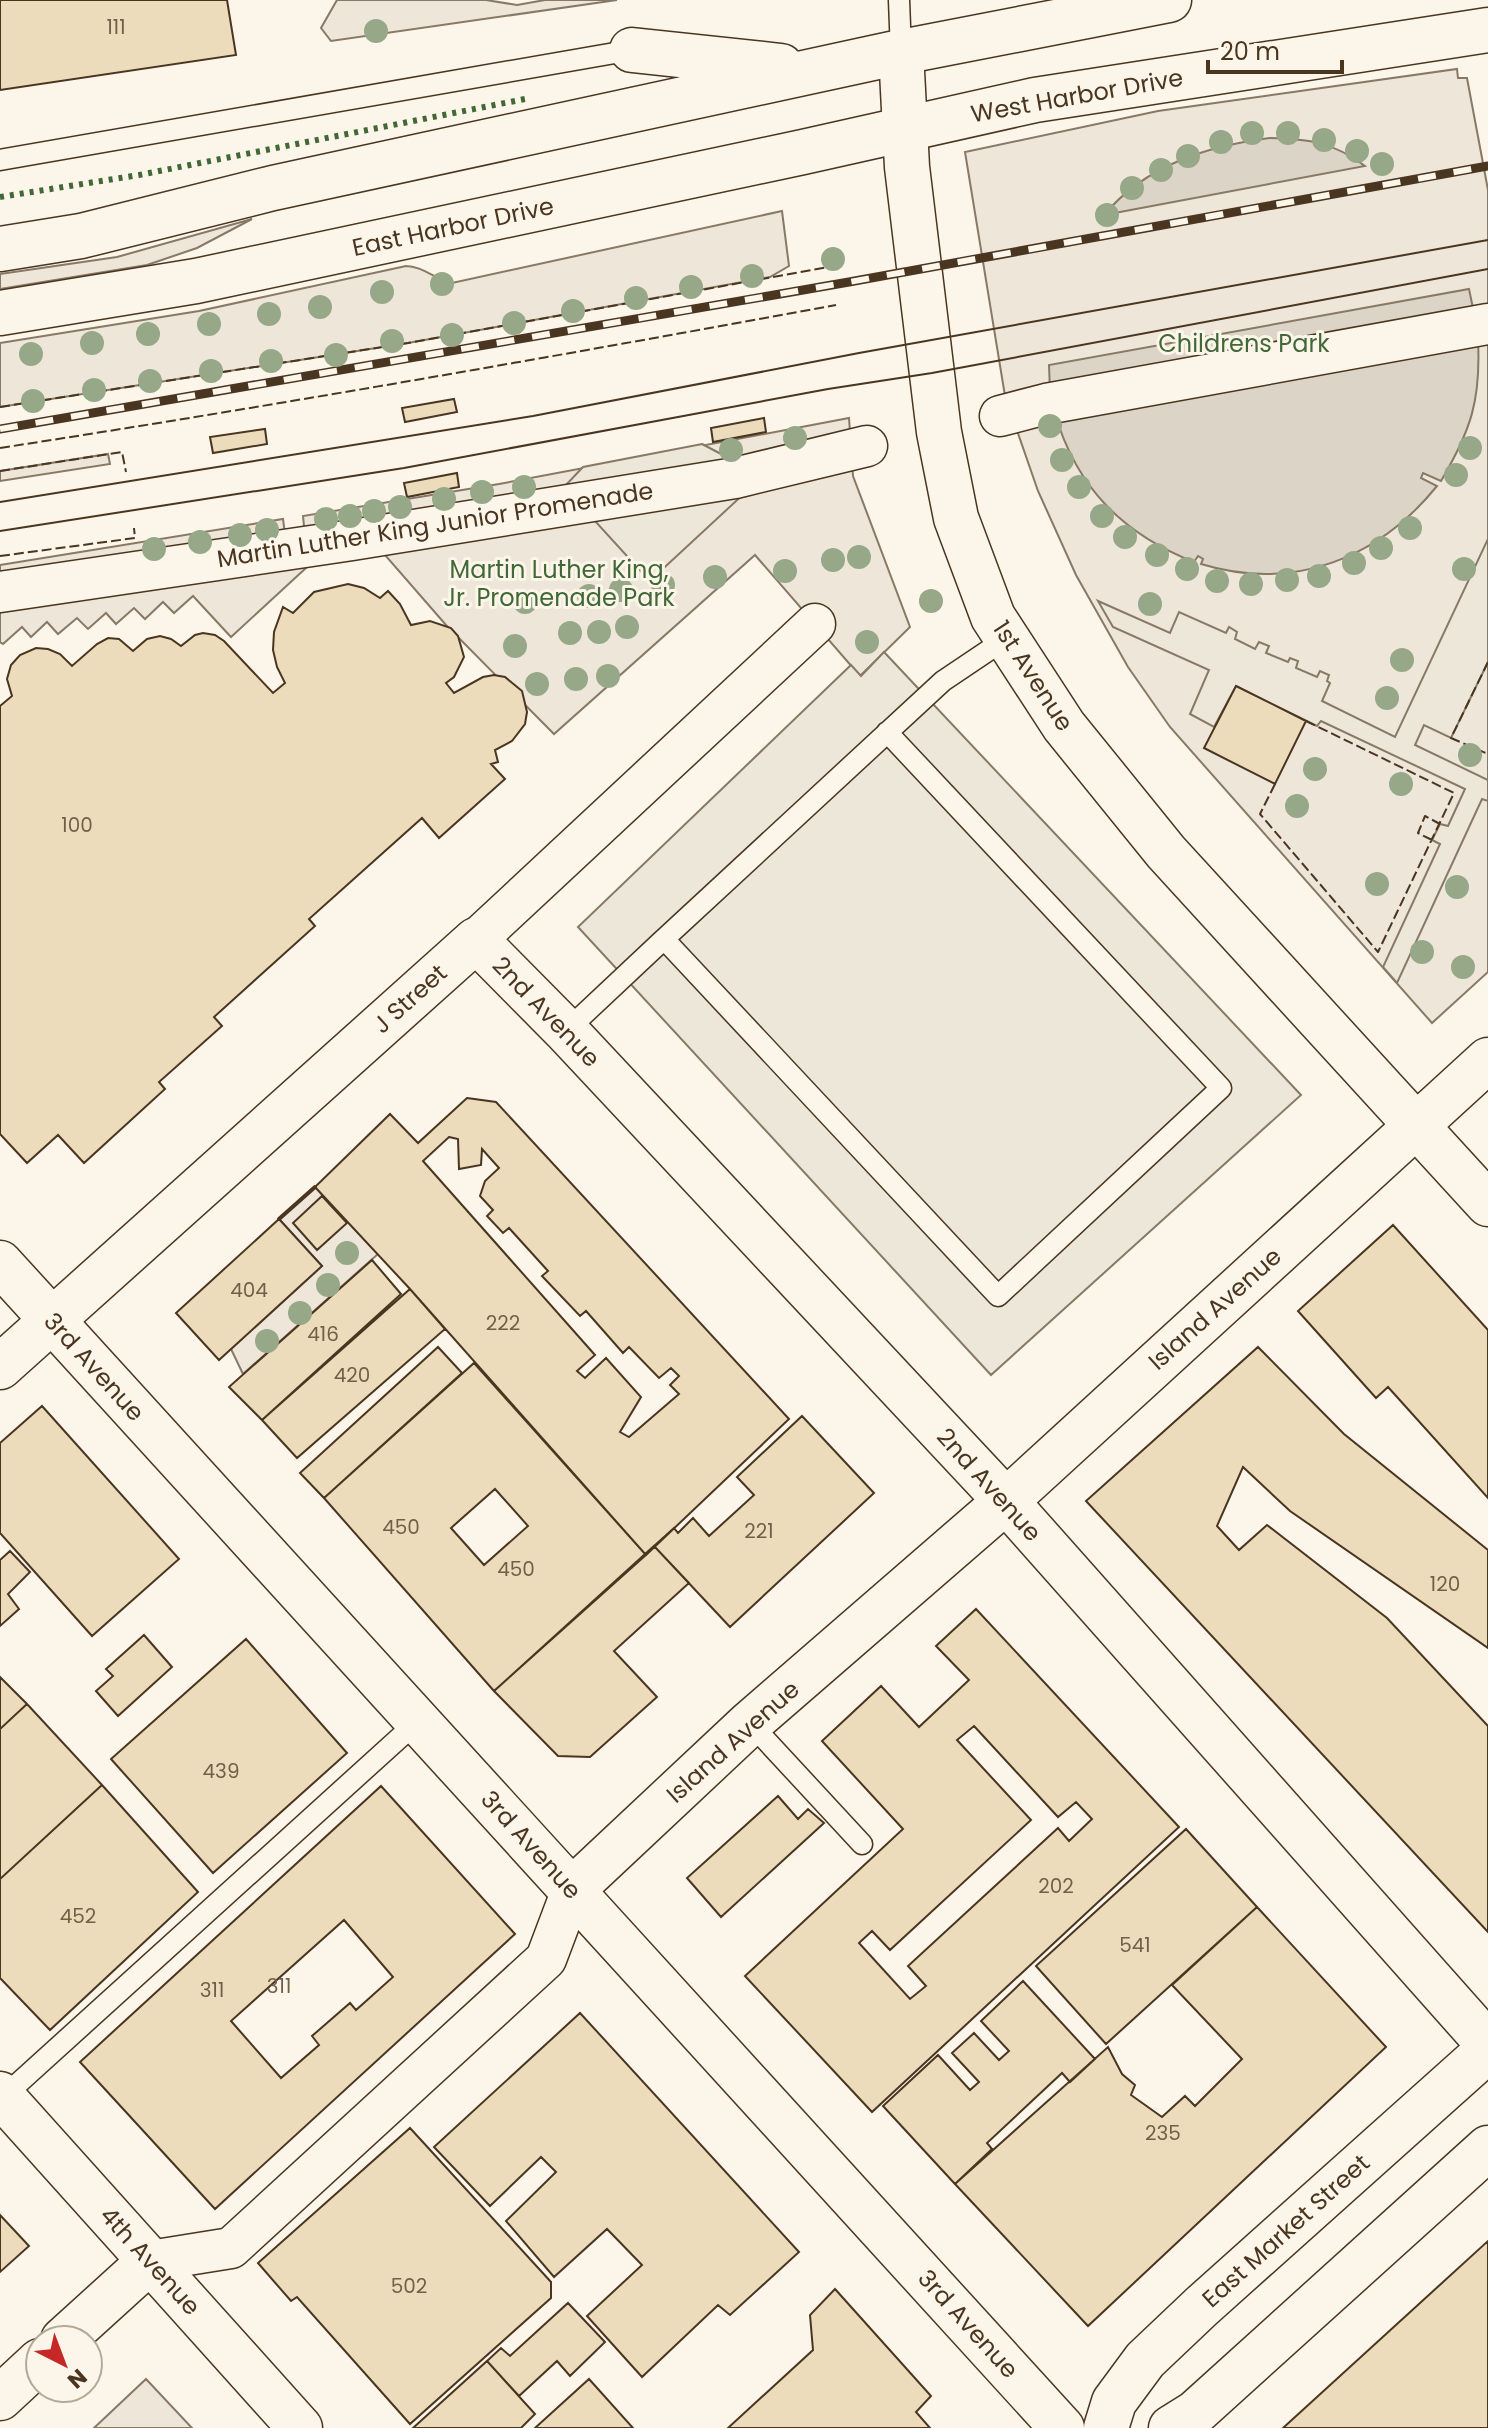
<svg xmlns="http://www.w3.org/2000/svg" width="1488" height="2428" viewBox="0 0 1488 2428" font-family="Poppins,sans-serif">
<style>
.green{fill:#ede6d9;stroke:#887966;stroke-width:2}
.parking{fill:#ede7d9;stroke:#887966;stroke-width:2}
.water{fill:#dcd4c6;stroke:#887966;stroke-width:2}
.building{fill:#ecdcbc;stroke:#4a3520;stroke-width:2;fill-rule:evenodd}
.lines{fill:none;stroke-linecap:round;stroke-linejoin:round}
.lane-casing{stroke:#4a3520;stroke-width:23}
.street-casing{stroke:#4a3520;stroke-width:43}
.secondary-casing{stroke:#4a3520;stroke-width:47}
.primary-casing{stroke:#4a3520;stroke-width:47}
.lane{stroke:#fbf6e9;stroke-width:20}
.street{stroke:#fbf6e9;stroke-width:40}
.secondary{stroke:#fbf6e9;stroke-width:44}
.primary{stroke:#fbf6e9;stroke-width:44}
.tram{stroke:#4a3520;stroke-width:2}
.rail-casing{stroke:#4a3520;stroke-width:9}
.rail{stroke:#fbf6e9;stroke-width:6;stroke-dasharray:18;stroke-linecap:butt}
.hedge{stroke:#436837;stroke-width:6;stroke-dasharray:4 6;stroke-linecap:butt}
.fence{stroke:#4a3520;stroke-width:2;stroke-dasharray:10 4;stroke-linecap:butt}
.wall{stroke:#4a3520;stroke-width:4}
.tree{fill:#96a887}
.labels{text-anchor:middle;stroke-width:6;stroke-linejoin:round;paint-order:stroke}
.number-label{font-size:20px;fill:#725f47}
.street-label{font-size:24px;fill:#4a3520;stroke:#fbf6e9}
.park-label{font-size:24px;fill:#436837;stroke:#fbf6e9}
</style>
<rect width="100%" height="100%" fill="#fbf6e9"/>
<!-- green -->
<path class="green" d="M337,0h149l31,5 28,-5h72l-286,41 -10,-13z
M1457,69l1,9h9l21,112v782l-56,51 -262,-296 -42,-60 -52,-92 -38,-84 -33,-95 -40,-244 193,-41z
M782,211l7,55 -19,11 -362,66 -408,64v-64l199,-32 207,-45c16,0 29,13 46,17z
M252,219l-55,29 -50,17 -147,24v-15l117,-17z
M849,418l4,58 57,151 -50,49 -105,-121 -201,179 -108,-109 -67,-77 -60,8 -88,81 -38,-41 -19,17 -11,-11 -18,17 -11,-11 -18,16 -10,-11 -18,16 -11,-11 -19,16 -11,-12 -16,15 -9,-10 -19,17 -3,-2v-77l283,-46 4,30 19,-3 -3,-30 196,-32z
M108,454l2,10 -110,17v-10z
M315,1187l63,67 -135,120 -12,-25 91,-83 -43,-47z
M146,2379l46,49h-98z"/>
<!-- parking -->
<path class="parking" d="M702,444l42,22 4,24 -95,88h-6l-83,-91 19,-20z
M1488,539v123l-37,76 -27,-13 -9,20 73,35v21l-6,-2 -85,184 -14,-16 57,-123 -8,-4 8,-16 8,2 17,-37 -144,-68 -4,5 -81,-40 -22,41 -24,-13 19,-44 -96,-43 -15,-26 72,32 9,-21 47,21 3,-6 8,5 -2,7 20,10 4,-7 10,4 -3,7 22,9 2,-4 8,3 -2,7 21,9 3,-6 9,4 -2,6 3,2 -8,18 73,36z
M884,652l417,443 -310,280 -413,-448 273,-262 10,11z"/>
<!-- water -->
<path class="water" d="M1270,138c39,1 63,4 95,28l-261,49c42,-50 103,-69 166,-77z
M1469,289l6,29 -425,73 -1,-26z
M1478,340c3,60 -7,90 -37,141l-18,-8 -2,5 16,8c-59,73 -144,106 -236,78l2,-5 -5,-3 -4,6c-71,-28 -117,-74 -139,-148z"/>
<!-- building -->
<path class="building" d="M0,0h227l9,55 -236,35z
M454,399l3,13 -52,10 -3,-14z
M764,418l2,14 -53,10 -2,-14z
M265,429l2,15 -54,9 -3,-16z
M457,473l2,14 -52,10 -3,-14z
M348,584l16,4 16,10 8,-7 12,13 11,21 19,-4 21,7 7,8 6,21 -10,20 -8,6 8,10 29,-16 11,-2 11,2 17,14 5,21 -2,12 -13,17 -17,9 3,12 -7,2 14,15 -66,59 -17,-20 -113,101 6,7 -101,91 8,9 -63,56 6,7 -81,74 -26,-28 -31,28 -27,-29v-428l12,-10 -5,-17 4,-14 9,-10 16,-7 12,1 12,5 12,12 25,-22 11,-6 11,1 14,12 14,-12 13,-3 11,3 10,7 14,-11 8,-2 12,2 9,6 49,52 12,-10 -8,-16 -4,-17 1,-18 9,-25 10,6 21,-21z
M1236,686l70,35 -31,63 -71,-36z
M467,1098l29,4 293,317 -143,136 -236,-266 -95,-102 75,-73 28,29zM449,1137l9,2 1,30 22,-4 1,-16 17,19 -14,13 -5,15 13,14 -6,6 16,17 6,-5 39,43 -6,5 38,40 6,-5 37,42 6,-6 30,31 12,-10 8,8 -9,9 9,9 -50,43 -9,-5 21,-35 -35,-39 -21,20 -8,-7 18,-16 -172,-194z
M322,1196l25,27 -30,27 -24,-27z
M279,1219l43,47 -103,94 -43,-47z
M1393,1225l95,105v168l-100,-111 -12,11 -78,-87z
M372,1260l29,34 -139,126 -33,-33z
M410,1289l35,40 -148,129 -35,-38z
M438,1347l24,26 -138,125 -24,-25z
M1258,1347l86,87 144,116v98l-198,-137 -47,-44 -26,59 22,24 28,-25 120,93 101,108v206l-402,-431z
M474,1363l172,192 -152,136 -170,-193zM495,1489l33,37 -44,39 -33,-37z
M42,1406l137,153 -87,77 -92,-103v-90z
M802,1416l72,77 -144,134 -76,-81 20,-18 4,5 15,-15 16,18 45,-41 -17,-18z
M654,1546l35,37 -75,68 43,46 -67,60 -32,-1 -64,-65z
M10,1551l20,21 -22,22 11,15 -19,17v-66z
M976,1609l203,218 -307,285 -127,-136 158,-147 -81,-88 59,-55 38,41 50,-47 -33,-34zM974,1726l84,91 18,-15 16,17 -23,22 -11,-13 -150,138 18,20 -16,13 -51,-56 13,-12 18,19 141,-130 -74,-80z
M144,1635l28,32 -54,49 -22,-25 17,-15 -7,-7z
M246,1639l101,114 -134,120 -102,-114z
M0,1677l27,27 -27,25z
M27,1704l75,81 -102,94v-150z
M102,1785l96,107 -148,138 -50,-52v-99z
M381,1786l134,148 -300,275 -135,-147zM344,1920l49,57 -37,33 -6,-7 -38,33 7,9 -38,33 -50,-57z
M778,1796l20,23 10,-10 16,14 -103,94 -34,-39z
M1186,1829l71,78 -151,137 -70,-78z
M1257,1907l129,140 -298,279 -133,-142 153,-137 14,27 13,11 -4,10 31,22 23,-21 10,10 47,-47 -70,-74z
M1023,1981l72,78 -25,23 -8,-9 -75,70 5,6 -37,35 -72,-78 55,-51 32,35 9,-8 -27,-29 22,-20 25,27 10,-9 -28,-30z
M580,2013l219,239 -69,63 -12,-10 -76,72 -55,-61 55,-51 -35,-36 -53,48 -48,-56 50,-49 -15,-15 -51,49 -56,-59z
M410,2128l141,154v16l-141,126 -113,-127 -6,4 -33,-38z
M0,2215l29,31 -29,26z
M1488,2241v187h-205z
M835,2289l96,107 -15,16 14,16h-202l85,-78 -3,-35z
M568,2303l37,39 -35,34 -13,-15 -38,35 -32,-35 14,-13 9,8z
M487,2361l48,53 -14,14h-108z
M589,2379l44,49h-98z"/>
<g class="lines">
<defs>
<path id="lane" d="M899,0l2,52
M0,160l632,-110
M887,732l334,356 -223,208 -334,-357 279,-258 64,-43
M566,1031l98,-92
M750,1723l112,121
M3,2097l414,-375"/>
<path id="street" d="M1000,416l46,-12 442,-80
M0,592l352,-52 383,-62 132,-32
M476,940l339,-316
M150,2261l81,-13 315,-289 26,-69"/>
<path id="secondary" d="M901,52l6,115 32,265 17,86 37,99 71,109 102,126 322,352
M0,1263l1062,1165
M0,1367l476,-427 90,91 440,470 482,543
M572,1890l178,-167 256,-222 482,-441
M0,2094l300,334
M63,2340l87,-79
M0,2398l40,-37"/>
<path id="primary" d="M632,50l149,16
M0,249l81,-13 192,-48 618,-134 278,-54
M0,313l196,-32 607,-129 232,-52 453,-70
M1106,2428l8,-26 31,-42 57,-54 286,-256
M1171,2428l24,-15 293,-265"/>
</defs>
<!-- lane casing -->
<use href="#lane" class="lane-casing"/>
<!-- street casing -->
<use href="#street" class="street-casing"/>
<!-- secondary casing -->
<use href="#secondary" class="secondary-casing"/>
<!-- primary casing -->
<use href="#primary" class="primary-casing"/>
<!-- lane -->
<use href="#lane" class="lane"/>
<!-- street -->
<use href="#street" class="street"/>
<!-- secondary -->
<use href="#secondary" class="secondary"/>
<!-- primary -->
<use href="#primary" class="primary"/>
<!-- tram -->
<path class="tram" d="M0,502l533,-86 326,-63 629,-113
M0,531l404,-63 424,-79 104,-16 556,-104"/>
<defs>
<path id="rail" d="M0,429l849,-147 639,-116"/>
</defs>
<!-- rail casing -->
<use href="#rail" class="rail-casing"/>
<!-- rail -->
<use href="#rail" class="rail"/>
<!-- hedge -->
<path class="hedge" d="M0,197l139,-22 391,-77"/>
<!-- fence -->
<path class="fence" d="M0,407l408,-64 420,-76
M0,448c279,-43 558,-92 836,-143
M0,471l122,-19 4,20
M0,556l135,-18 -1,-10
M1488,662l-37,76 37,16
M1275,784l-15,30 118,138 76,-159 -148,-72
M1432,840l-14,-7 7,-17 15,8"/>
<!-- wall -->
<path class="wall" d="M279,1219l36,-32"/>
</g>
<!-- trees -->
<g class="tree">
<circle cx="376" cy="31" r="12"/>
<circle cx="1252" cy="133" r="12"/>
<circle cx="1288" cy="133" r="12"/>
<circle cx="1324" cy="140" r="12"/>
<circle cx="1221" cy="142" r="12"/>
<circle cx="1357" cy="151" r="12"/>
<circle cx="1188" cy="156" r="12"/>
<circle cx="1382" cy="164" r="12"/>
<circle cx="1161" cy="170" r="12"/>
<circle cx="1132" cy="188" r="12"/>
<circle cx="1107" cy="215" r="12"/>
<circle cx="833" cy="259" r="12"/>
<circle cx="752" cy="276" r="12"/>
<circle cx="442" cy="284" r="12"/>
<circle cx="691" cy="287" r="12"/>
<circle cx="382" cy="292" r="12"/>
<circle cx="636" cy="298" r="12"/>
<circle cx="320" cy="307" r="12"/>
<circle cx="573" cy="311" r="12"/>
<circle cx="269" cy="314" r="12"/>
<circle cx="514" cy="323" r="12"/>
<circle cx="209" cy="324" r="12"/>
<circle cx="148" cy="334" r="12"/>
<circle cx="452" cy="335" r="12"/>
<circle cx="392" cy="341" r="12"/>
<circle cx="92" cy="343" r="12"/>
<circle cx="31" cy="354" r="12"/>
<circle cx="336" cy="355" r="12"/>
<circle cx="271" cy="361" r="12"/>
<circle cx="211" cy="371" r="12"/>
<circle cx="150" cy="381" r="12"/>
<circle cx="94" cy="390" r="12"/>
<circle cx="33" cy="401" r="12"/>
<circle cx="1050" cy="426" r="12"/>
<circle cx="795" cy="438" r="12"/>
<circle cx="1470" cy="448" r="12"/>
<circle cx="731" cy="450" r="12"/>
<circle cx="1062" cy="460" r="12"/>
<circle cx="1456" cy="475" r="12"/>
<circle cx="524" cy="487" r="12"/>
<circle cx="1079" cy="487" r="12"/>
<circle cx="482" cy="492" r="12"/>
<circle cx="444" cy="499" r="12"/>
<circle cx="400" cy="507" r="12"/>
<circle cx="374" cy="511" r="12"/>
<circle cx="350" cy="516" r="12"/>
<circle cx="1102" cy="516" r="12"/>
<circle cx="326" cy="519" r="12"/>
<circle cx="1410" cy="528" r="12"/>
<circle cx="267" cy="530" r="12"/>
<circle cx="240" cy="535" r="12"/>
<circle cx="1125" cy="537" r="12"/>
<circle cx="200" cy="542" r="12"/>
<circle cx="1381" cy="548" r="12"/>
<circle cx="154" cy="549" r="12"/>
<circle cx="1157" cy="555" r="12"/>
<circle cx="859" cy="557" r="12"/>
<circle cx="833" cy="560" r="12"/>
<circle cx="1354" cy="563" r="12"/>
<circle cx="1187" cy="569" r="12"/>
<circle cx="1464" cy="569" r="12"/>
<circle cx="785" cy="571" r="12"/>
<circle cx="1319" cy="576" r="12"/>
<circle cx="715" cy="577" r="12"/>
<circle cx="1287" cy="580" r="12"/>
<circle cx="1217" cy="581" r="12"/>
<circle cx="1251" cy="584" r="12"/>
<circle cx="663" cy="585" r="12"/>
<circle cx="621" cy="590" r="12"/>
<circle cx="589" cy="596" r="12"/>
<circle cx="931" cy="601" r="12"/>
<circle cx="525" cy="602" r="12"/>
<circle cx="1150" cy="604" r="12"/>
<circle cx="627" cy="627" r="12"/>
<circle cx="599" cy="632" r="12"/>
<circle cx="570" cy="633" r="12"/>
<circle cx="867" cy="642" r="12"/>
<circle cx="515" cy="646" r="12"/>
<circle cx="1402" cy="660" r="12"/>
<circle cx="608" cy="676" r="12"/>
<circle cx="576" cy="679" r="12"/>
<circle cx="537" cy="684" r="12"/>
<circle cx="1387" cy="698" r="12"/>
<circle cx="1470" cy="755" r="12"/>
<circle cx="1315" cy="769" r="12"/>
<circle cx="1401" cy="784" r="12"/>
<circle cx="1297" cy="806" r="12"/>
<circle cx="1377" cy="884" r="12"/>
<circle cx="1457" cy="887" r="12"/>
<circle cx="1422" cy="952" r="12"/>
<circle cx="1463" cy="967" r="12"/>
<circle cx="347" cy="1253" r="12"/>
<circle cx="328" cy="1285" r="12"/>
<circle cx="300" cy="1313" r="12"/>
<circle cx="267" cy="1341" r="12"/>
</g>
<g class="labels">
<!-- number labels -->
<g class="number-label">
<text x="116" y="34">111</text>
<text x="77" y="832">100</text>
<text x="249" y="1297">404</text>
<text x="503" y="1330">222</text>
<text x="323" y="1341">416</text>
<text x="352" y="1382">420</text>
<text x="401" y="1534">450</text>
<text x="759" y="1538">221</text>
<text x="516" y="1576">450</text>
<text x="1445" y="1591">120</text>
<text x="221" y="1778">439</text>
<text x="1056" y="1893">202</text>
<text x="78" y="1923">452</text>
<text x="1135" y="1952">541</text>
<text x="279" y="1993">311</text>
<text x="212" y="1997">311</text>
<text x="1163" y="2140">235</text>
<text x="409" y="2293">502</text>
</g>
<!-- street labels -->
<g class="street-label">
<text transform="translate(1077 96) rotate(-10)" y="8">West Harbor Drive</text>
<text transform="translate(453 227) rotate(-12)" y="8">East Harbor Drive</text>
<text transform="translate(435 525) rotate(-9)" y="8">Martin Luther King Junior Promenade</text>
<text transform="translate(1033 676) rotate(57)" y="8">1st Avenue</text>
<text transform="translate(410 999) rotate(-42)" y="8">J Street</text>
<text transform="translate(546 1012) rotate(46)" y="8">2nd Avenue</text>
<text transform="translate(1215 1309) rotate(-42)" y="8">Island Avenue</text>
<text transform="translate(94 1367) rotate(48)" y="8">3rd Avenue</text>
<text transform="translate(989 1485) rotate(48)" y="8">2nd Avenue</text>
<text transform="translate(733 1742) rotate(-42)" y="8">Island Avenue</text>
<text transform="translate(531 1845) rotate(48)" y="8">3rd Avenue</text>
<text transform="translate(1286 2231) rotate(-42)" y="8">East Market Street</text>
<text transform="translate(150 2261) rotate(48)" y="8">4th Avenue</text>
<text transform="translate(968 2324) rotate(48)" y="8">3rd Avenue</text>
</g>
<!-- park labels -->
<g class="park-label">
<text x="1244" y="352">Childrens Park</text>
<text x="559" y="578">Martin Luther King,<tspan x="559" dy="28">Jr. Promenade Park</tspan></text>
</g>
</g>
<!-- north arrow -->
<g transform="translate(64 2364) rotate(138)"><circle r="38" fill="#fbf6e9" stroke="#b4a999" stroke-width="2"/>
<path d="M0-6L14 30L0 20L-14 30Z" fill="#c62828"/>
<text y="-12" font-size="22" font-weight="bold" text-anchor="middle" fill="#4a3520">N</text>
</g>
<!-- scale -->
<path d="M1208 60v12h134v-12" fill="none" stroke="#4a3520" stroke-width="4"/>
<text x="1220" y="60" font-size="24" fill="#4a3520" stroke="#fbf6e9" stroke-width="6" paint-order="stroke">20 m</text>
</svg>
